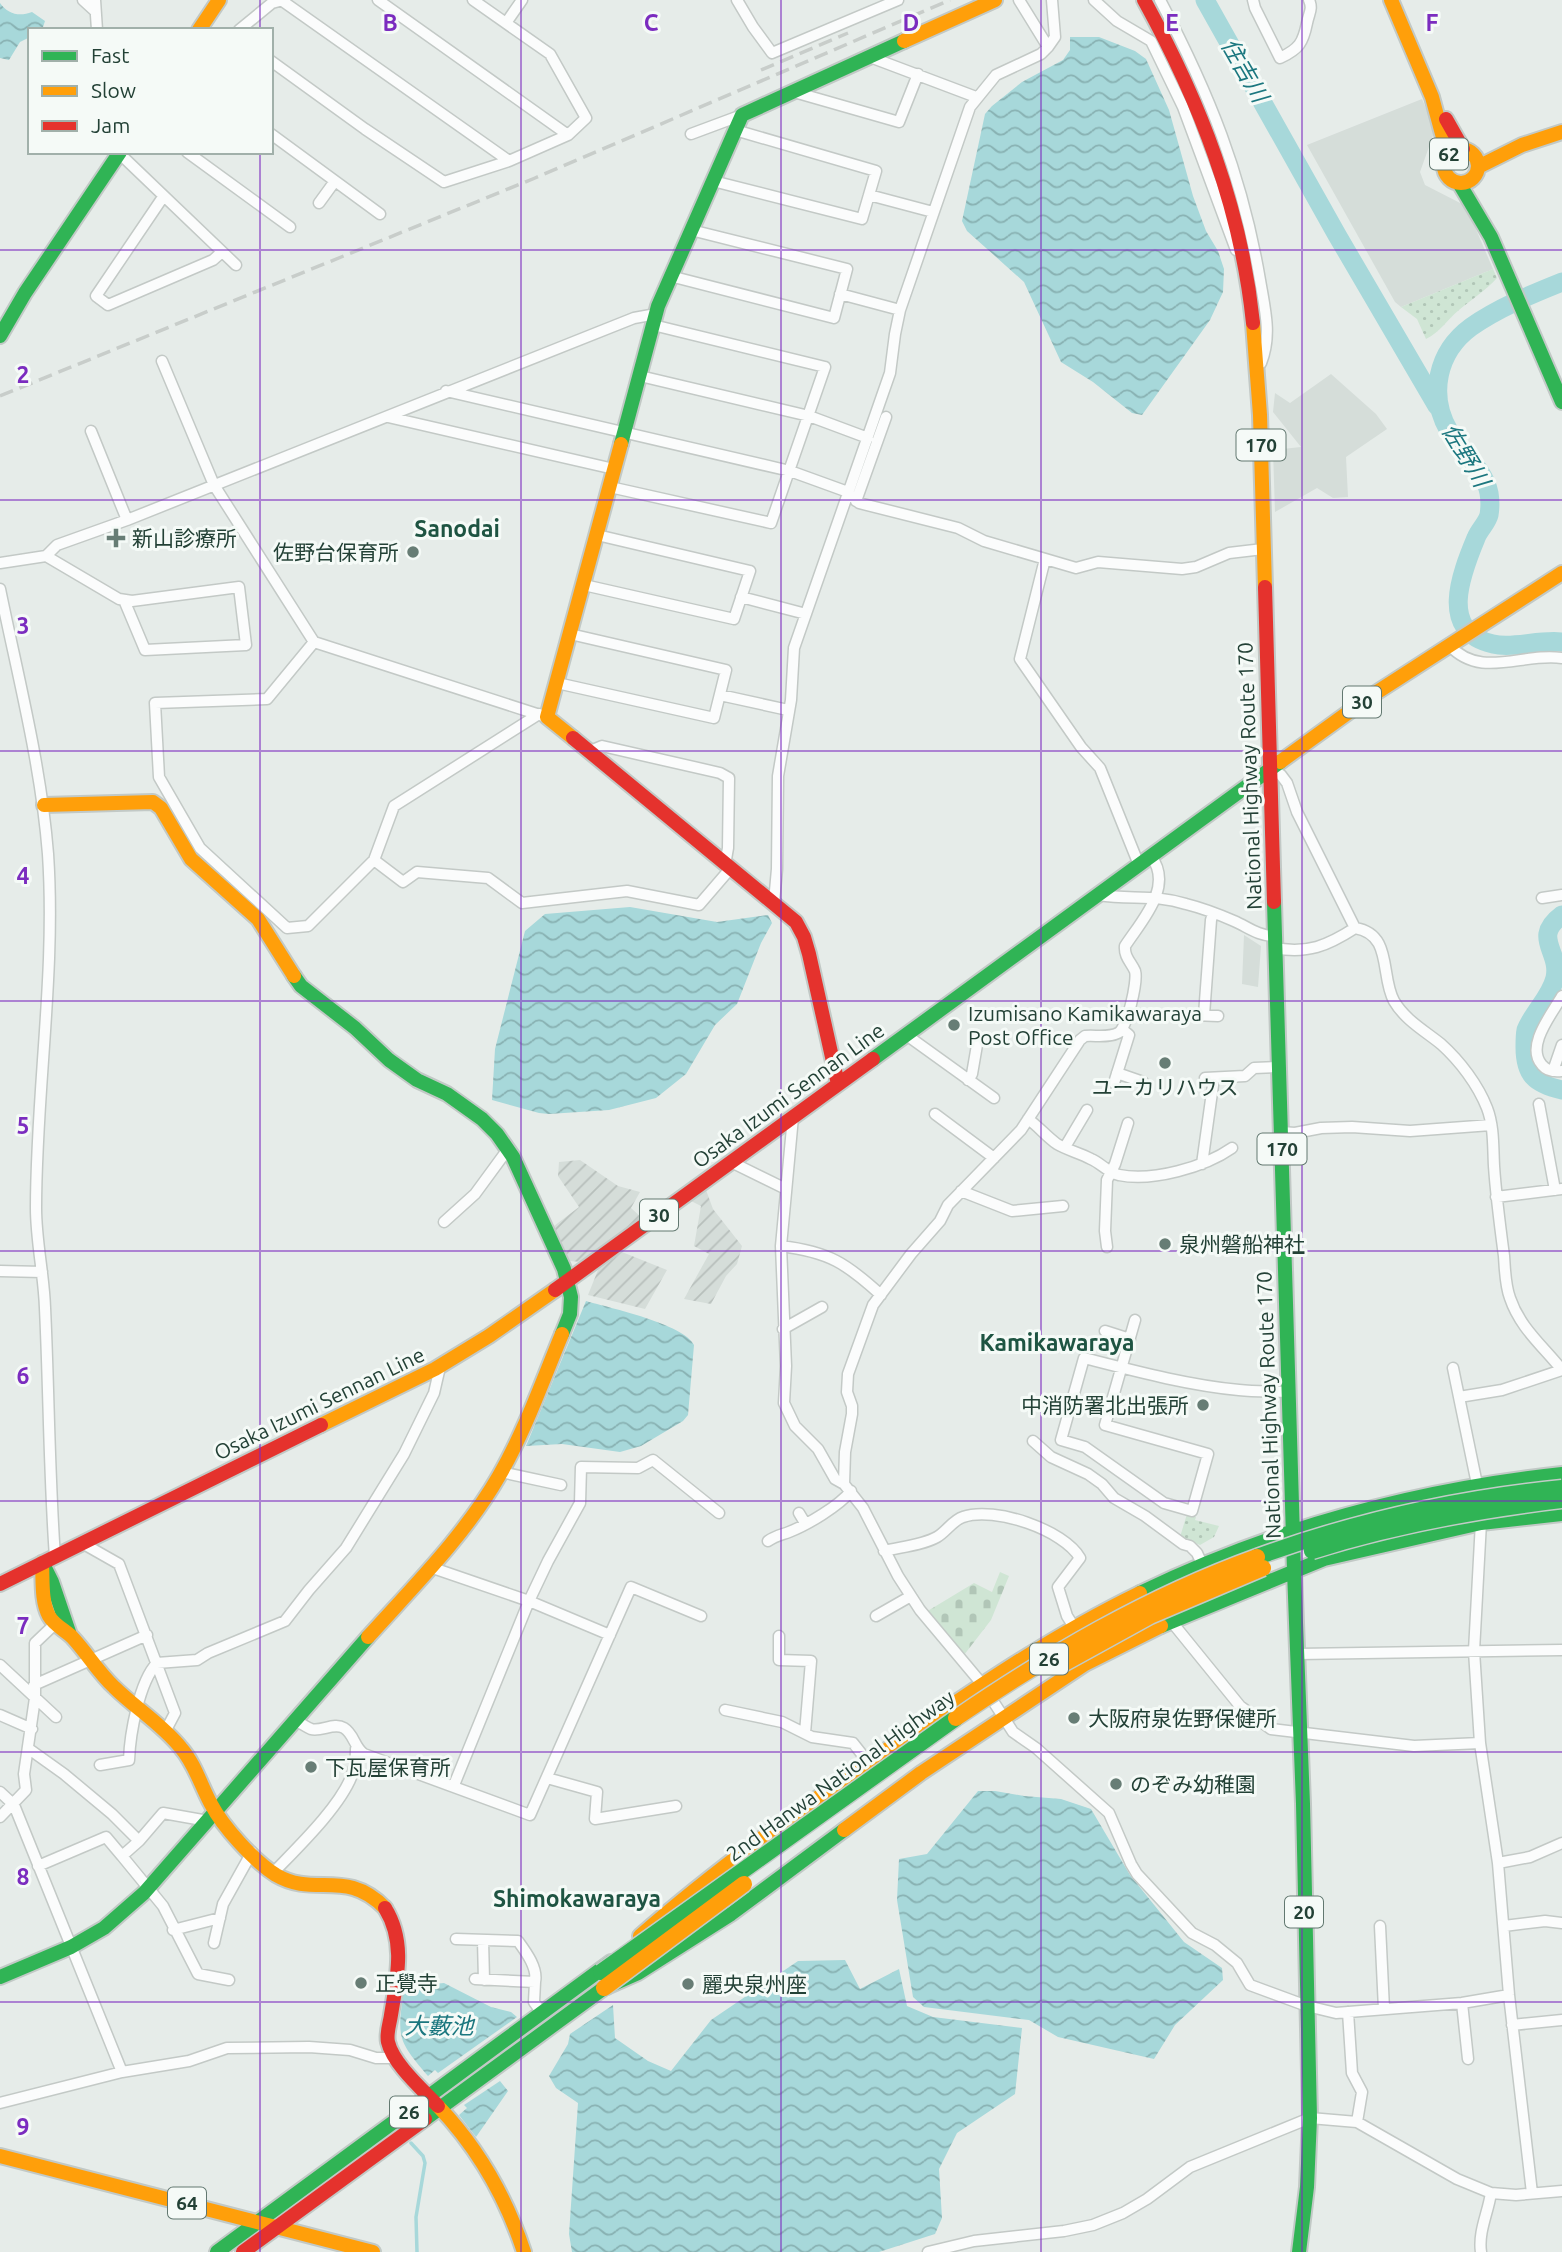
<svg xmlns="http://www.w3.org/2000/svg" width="1562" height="2252" font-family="Ubuntu,'Noto Sans JP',sans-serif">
<defs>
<pattern id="industrial-furrows" width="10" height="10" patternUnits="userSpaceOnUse" patternTransform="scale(1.75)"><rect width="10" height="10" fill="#d5ddd9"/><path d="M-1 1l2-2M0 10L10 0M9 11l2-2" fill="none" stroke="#b7bfbb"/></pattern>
<pattern id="cemetery-stones" width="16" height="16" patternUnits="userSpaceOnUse" patternTransform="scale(1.75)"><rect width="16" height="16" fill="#cfe5d4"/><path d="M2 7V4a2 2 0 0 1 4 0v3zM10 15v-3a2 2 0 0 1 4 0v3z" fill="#b1c6b7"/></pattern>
<pattern id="park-dots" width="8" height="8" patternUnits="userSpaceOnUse" patternTransform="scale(1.75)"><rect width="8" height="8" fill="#cfe5d4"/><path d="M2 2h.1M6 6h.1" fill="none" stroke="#b1c6b7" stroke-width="1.8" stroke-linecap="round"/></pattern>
<pattern id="water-waves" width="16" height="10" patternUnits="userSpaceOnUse" patternTransform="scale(1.75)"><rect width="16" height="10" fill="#a7d8da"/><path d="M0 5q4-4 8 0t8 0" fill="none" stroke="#88b1b2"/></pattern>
</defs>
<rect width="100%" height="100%" fill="#e6ece9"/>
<path fill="#d5ddd9" d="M1422,99l13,31 -15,42 5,13 41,21 27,63 -92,38 -6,-5 -88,-157z
M1331,374l45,40 11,15 -41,28 2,40 -15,1 -16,-10 -42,24 -2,-62 28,-3 -28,-35 2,-19 15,10z
M1244,935l17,11 -3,41 -16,-3z"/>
<path fill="url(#industrial-furrows)" d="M580,1160l38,26 22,6 -9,16 11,10 -61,44 -11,-1 -16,-35 25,-19 -21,-31 1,-14z
M706,1190l7,19 29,37 -5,18 -11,12 -15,28 -27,-5 25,-45 -15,-8 7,-40 -10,-5z
M622,1252l45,18 -22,39 -57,-14 10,-25z"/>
<path fill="url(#cemetery-stones)" d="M1000,1572l9,4 -18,44 -27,35 -38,-43 48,-29 18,9z"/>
<path fill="url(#park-dots)" d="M1493,269l4,9c-12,13 -25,21 -38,32 -12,10 -19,22 -33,29l-9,-20 -16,-12z
M1187,1514l9,3 -1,3 24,6 -5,11 -14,8 -20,-8z"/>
<path fill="url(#water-waves)" d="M0,3c8,11 19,14 32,9l13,9 -3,9h-12v7l-10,5 -11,18 -9,-2z
M1070,37h29l36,14 11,8 23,51 24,86 13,35 12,20 6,18 -1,23 -13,28 -68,95 -10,-2 -39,-31 -32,-20 -37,-80 -57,-51 -5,-10 23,-107 7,-8 30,-24 41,-22 7,-10z
M630,907l87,15 51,-7 4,8 -11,20 -24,61 -22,21 -29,49 -30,24 -47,12 -60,4 -10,-1 -47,-13 3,-51 30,-118 20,-17z
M586,1301c24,7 98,23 108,44l-6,70 -5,6 -42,25 -21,6 -58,-8 -36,2z
M978,1791h17l29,5 37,3 30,10 39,66 54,67 38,26 1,12 -48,45 -21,34 -96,-22 -29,-17 -105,-13 -11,-10 -16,-97 2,-41 28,-5z
M845,1960l15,29 39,-20 8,37 26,11 89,11 -7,66 -58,39 -18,36 3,49 -7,16 -56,18h-307l-3,-18 9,-131 -22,-15 -7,-12 19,-32 2,-10 43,-29 2,33 33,23 23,10 40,-51 87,-59z
M444,1983l47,24 20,5 6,5 -79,56 -3,-3 -7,6c-33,-38 -30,-40 -24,-89z
M500,2081l8,10 -32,46 -17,-22 8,-7 -3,-3z"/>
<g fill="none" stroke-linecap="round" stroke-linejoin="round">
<path stroke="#a7d8da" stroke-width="3.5" d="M411,2143l12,13 2,7 -9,54 1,35"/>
<path stroke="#a7d8da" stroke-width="19" d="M1205,0l132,235 100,171
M1562,282c-30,12 -64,26 -91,45 -34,25 -43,68 -22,104 12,22 35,37 40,62 1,6 1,16 0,22 -2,8 -10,15 -13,23 -15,36 -38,94 17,106 20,5 47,-5 69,-2
M1562,915c-31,23 -1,36 -7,63 -5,20 -22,34 -29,52 -1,5 -1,12 -1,17 0,28 10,37 37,43"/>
<defs>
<path id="street" d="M83,0l12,11
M95,0l2,30
M281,0l228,161 59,-26 18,-17 -36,-64 -77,-54
M378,0l190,135
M737,0l16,27 19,26 126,-53
M1019,0l29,47
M1094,0l23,21 34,20 32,66 53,143
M1160,0c49,93 82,175 100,280 5,30 12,55 1,83
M1253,0l2,8 25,50c19,-9 23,-15 27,-35 2,-10 6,-14 2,-23
M506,23l16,-23
M239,30l33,-27 11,-3
M870,57l106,40
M271,61l94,68 79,53 65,-21
M794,92l105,30 19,-48
M271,134l109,80
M691,134l51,-19
M187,152l103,75
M119,153l117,112
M713,181l149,38 14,-48 -141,-41
M869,195l64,17
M163,197l-67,99 12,9 105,-45 9,-8
M319,203l16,-22
M670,276l164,42 13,-49 -156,-39
M840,294l60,16
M162,361l52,124 100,157 -47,57 -112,4 4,74 41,71 87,80 21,-2 66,-66 20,-54 145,-92
M640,376l169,40 59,22
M446,391l344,80 58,21 11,11 99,25 26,13 92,27 22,-6 84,7 14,-2 33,-14 34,-4
M388,417l226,52
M91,431l36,89
M610,487l161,36 54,-156 -172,-42
M856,501l30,-84
M46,556l73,43 13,2 107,-14 7,58 -101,5 -21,-50
M1045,559l-25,100 61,88 19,21 39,97
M0,563l46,-7 11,-11 70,-25 507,-202 22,-4
M584,585l150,34 16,-48 -153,-36
M0,589c18,88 41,176 48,265 8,118 -12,237 -12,354 0,34 8,67 9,100 4,83 4,166 10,249
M741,597l65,17
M314,642l229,74
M1449,645c32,35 73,7 113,13
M557,683l157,35 12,-48 -156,-36
M720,695l68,15
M590,751l12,-5 118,27 9,5 -1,70 -3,17
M1270,768l11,7 6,8 10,29 58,116c38,6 25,48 39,73 11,19 31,30 47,43 19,17 37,41 46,64 7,18 6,39 7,58 2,30 6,60 10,90 1,13 1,29 6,42 10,30 33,48 52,72
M1151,856c23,31 -9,64 -26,90 -1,11 6,16 10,25 3,10 -8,58 -17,62 -9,5 -23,2 -33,3l-5,4 -59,90 -73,75 -8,16 -29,33 -38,51 -25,69 -1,18 5,14v8l-7,38 -1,32 19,24 35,68 22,34 62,74 31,48 23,16 73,65 22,51 6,10 55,59 23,12 22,18 13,22 57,21 29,7 126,-10 47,-8
M374,860l29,22 14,-10 71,6 34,25 105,-12 72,14 31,-36
M1099,895c31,5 56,-1 87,9 16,4 32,10 48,17 14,6 24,15 40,15
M1542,898l20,-3
M774,902l3,-33 1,-93 13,-76 3,-52 96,-275 5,-39 5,-24 70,-203 26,-32 45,-21 7,-7 7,-10 -3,-37
M1274,948c34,6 53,-2 81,-20
M1562,996c-10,18 -37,50 -20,69 5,6 12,7 20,6
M1193,1015l25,1
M1204,1015l7,-95 2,-7
M908,1034l4,5 82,59
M1553,1071l9,-26
M1117,1073l26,9
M1205,1078l40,-2 9,-8 25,-1
M968,1080l4,-6 5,-29
M1114,1083l15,-48 -6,-5
M1539,1104l16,86
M935,1114l59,44
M793,1117l-12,129 5,120 -2,37 11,23 23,23 17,30 9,5
M1028,1119c10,7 19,18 29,25 10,6 23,9 34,15 10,4 17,14 28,16 33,7 86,-8 113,-27
M1281,1132l14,1 26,-5 31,-1 58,4 81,-6
M1065,1147l22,-37
M731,1162l55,27
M1202,1164l12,-86
M961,1191l51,20 51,-5
M1496,1197l66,-8
M444,1222l31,-28 33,-45
M781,1246c48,6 65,17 100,49
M1107,1247l-2,-16 2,-51 8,-16 13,-41
M0,1271l42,1
M1135,1320l-30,105 103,29 -16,57 -28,-8 -79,-56 -24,-7 23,-82c51,13 103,27 155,32 17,2 33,1 50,2
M783,1329l39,-22
M1105,1331l25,8
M1453,1368l25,121
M1459,1397l43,-7 60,-20
M1033,1441l18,16 37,17 14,10 12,14 31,18 38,28 7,2 7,7 5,11
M501,1472l60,13
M799,1513l6,10
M1481,1522l-7,129 6,92 18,120 11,132 23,198
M768,1541c7,-5 13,-6 21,-9 18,-7 50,-26 62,-41
M82,1543l37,21 56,149 -9,17
M884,1551c17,-4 39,-6 53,-14 9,-5 16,-17 26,-20 32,-11 101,13 117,41l-22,29 9,29 7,11
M430,1567l99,34 81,34
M876,1616l35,-20
M1171,1621l69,85 31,23 143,17 66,-3
M779,1636v24l32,1 -6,72
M1298,1654l264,-4
M0,1665l56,52
M34,1685l113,-50
M725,1710l57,12 30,15 41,6 15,19
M0,1715l32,14
M296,1721c5,2 10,6 15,8 10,3 23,-7 33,-1 10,6 10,19 20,26l166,61 101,-228 70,29
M29,1749l35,25 48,40 27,27 -17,15 41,50 35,68 31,6
M100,1765l29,-5c1,-26 10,-78 28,-97l40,-3 11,-7 77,-32 24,-31 37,-42 58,-94 30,-61 6,-26
M547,1778l50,14 -2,27 81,-13
M454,1785l75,-184 19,-40 32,-58 1,-36 57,1 15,-8 66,53
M0,1792l14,13 108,267
M0,1817l26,-27 -2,-16 11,-76v-55l21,-20
M139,1841l24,-28 45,8
M1498,1863l32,-6 32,-14
M38,1866l68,-29 16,19
M273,1873c24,-25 67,-66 79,-98 3,-8 4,-18 4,-26
M1380,1926l4,83
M1504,1926l41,-5 17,2
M173,1930l47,-12
M456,1939l62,2c8,11 20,27 17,41
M483,1940l1,40
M214,1943l9,-39 29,-52
M475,1979l60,3 -1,20 8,11
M1462,2003l6,56
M1348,2012l4,61 10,19 -5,30
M1512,2025l50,-5
M0,2103l122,-31 67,-11 38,-13 82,-1 41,3 26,8h19
M928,2252l46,-11 90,-10 29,-6 30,-12 24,-14 43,-32 120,-49 47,4 100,57 34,14 25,2 46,-4
M1481,2252c-3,-20 7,-39 10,-59"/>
<path id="fast" d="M1459,183l32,54 71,165
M0,336l25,-43 95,-141
M621,444l37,-138 84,-191 162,-74
M1274,902l20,669
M294,976l7,10 54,42 34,32 28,20 30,14 35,25 15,15 16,23 51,112 7,28 -1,17 -8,20
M873,1059l407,-297
M44,1566l8,16 17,50
M1294,1571l9,233 7,314 -3,69 -8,65
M1140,1593c134,-65 274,-103 422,-119
M1161,1626l163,-67 157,-36 81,-9
M0,1977l71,-30 33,-19 40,-35 224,-256
M425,2119l179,-131 34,-15 93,-59 113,-84
M217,2252l394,-290"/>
<path id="slow" d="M1391,0l41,97 16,59
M199,30l20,-30
M904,41l91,-41
M1444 166a17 17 0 1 1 34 0a17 17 0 1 1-34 0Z
M1478,167l44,-22 40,-13
M1253,323l7,92 5,172
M573,738l-26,-21 74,-273
M1280,762l91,-66 191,-123
M44,805l109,-3 8,6 30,51 67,60 36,57
M321,1425l114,-56 54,-33 66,-46
M42,1563c1,17 -1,38 7,53 5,9 16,14 23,21 15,16 26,35 42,50 21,21 48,37 67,61 14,16 20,38 30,56 12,23 43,57 65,71 39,23 70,-7 109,33
M368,1637c46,-51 97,-102 131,-161 26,-45 43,-94 63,-142
M844,1830l77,-57 164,-109 76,-38
M640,1936c76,-67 159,-126 242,-183 84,-58 167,-116 258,-160
M438,2106c40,42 68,91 86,146
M0,2156l373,96"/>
<path id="jam" d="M1144,0c56,102 97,207 109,323
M1446,119l17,30
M1265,587l9,315
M573,738l223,184 8,15 5,17 29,130
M555,1290l318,-231
M0,1584l321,-159
M385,1908c21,34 12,70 6,107 -1,8 -5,18 -3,27 5,22 35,48 50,64
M243,2252l182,-133"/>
</defs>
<use href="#street" stroke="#c3c9c6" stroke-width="13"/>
<use href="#fast" stroke="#c2c9c6" stroke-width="18"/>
<use href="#slow" stroke="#c2c9c6" stroke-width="18"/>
<use href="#jam" stroke="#c2c9c6" stroke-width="18"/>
<use href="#street" stroke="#fbfcfc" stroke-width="10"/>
<use href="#fast" stroke="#30b455" stroke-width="14"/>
<use href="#slow" stroke="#ff9f0a" stroke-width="14"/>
<use href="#jam" stroke="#e5322d" stroke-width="14"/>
<path stroke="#c8cdca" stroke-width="3.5" stroke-dasharray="14 7" stroke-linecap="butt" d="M761,70l87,-37
M0,396l535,-218 415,-178"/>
<defs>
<path id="fast-bridge" d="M1312,1551c82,-26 165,-41 250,-51
M1257,1557c99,-36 200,-59 305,-69
M601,1972l355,-254"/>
<path id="slow-bridge" d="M1061,1665l89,-49 113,-48
M956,1718c94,-64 193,-122 301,-161
M604,1988l140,-104"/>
</defs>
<use href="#fast-bridge" stroke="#c2cbc7" stroke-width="19" stroke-linecap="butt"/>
<use href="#slow-bridge" stroke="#c2cbc7" stroke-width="19" stroke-linecap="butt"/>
<use href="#fast-bridge" stroke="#30b455" stroke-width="16"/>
<use href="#slow-bridge" stroke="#ff9f0a" stroke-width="16"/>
</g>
<path fill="none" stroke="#7b2cbf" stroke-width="2" stroke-opacity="0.55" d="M260,0v30M521,0v2252M781,0v2252M1041,0v2252M1302,0v2252M260,152v2100M0,250h1562M0,500h1562M0,751h1562M0,1001h1562M0,1251h1562M0,1501h1562M0,1752h1562M0,2002h1562"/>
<g fill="#677d75" stroke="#f5faf7" stroke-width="2.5">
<path d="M112.5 527.5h7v7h7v7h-7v7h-7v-7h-7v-7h7z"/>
<circle cx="413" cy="552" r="7"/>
<circle cx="954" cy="1025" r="7"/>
<circle cx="1165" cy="1063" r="7"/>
<circle cx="1165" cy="1244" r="7"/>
<circle cx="1203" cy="1405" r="7"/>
<circle cx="1074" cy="1718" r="7"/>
<circle cx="311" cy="1767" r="7"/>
<circle cx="1116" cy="1784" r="7"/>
<circle cx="361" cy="1983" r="7"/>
<circle cx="688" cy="1984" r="7"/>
</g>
<g text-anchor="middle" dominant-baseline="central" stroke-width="6" stroke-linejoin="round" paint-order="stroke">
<g fill="#f5faf7" stroke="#627870" stroke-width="2">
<rect x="1430" y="138.5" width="38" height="31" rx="5"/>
<rect x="1236.5" y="429.5" width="49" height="31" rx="5"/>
<rect x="1343" y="686.5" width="38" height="31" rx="5"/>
<rect x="1257.5" y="1133.5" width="49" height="31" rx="5"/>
<rect x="640" y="1199.5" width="38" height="31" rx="5"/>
<rect x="1030" y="1643.5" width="38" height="31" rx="5"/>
<rect x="1285" y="1896.5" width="38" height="31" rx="5"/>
<rect x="390" y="2096.5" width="38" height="31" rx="5"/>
<rect x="168" y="2187.5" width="38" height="31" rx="5"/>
</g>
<g font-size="19" font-weight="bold" fill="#234136">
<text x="1449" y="154">62</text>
<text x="1261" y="445">170</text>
<text x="1362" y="702">30</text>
<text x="1282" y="1149">170</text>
<text x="659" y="1215">30</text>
<text x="1049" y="1659">26</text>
<text x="1304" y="1912">20</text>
<text x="409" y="2112">26</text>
<text x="187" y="2203">64</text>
</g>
<g font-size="21" fill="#234136" stroke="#f5faf7" text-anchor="start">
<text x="132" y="538">新山診療所</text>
<text x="399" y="552" text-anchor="end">佐野台保育所</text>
<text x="968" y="1013">Izumisano Kamikawaraya<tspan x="968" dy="24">Post Office</tspan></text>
<text x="1165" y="1087" text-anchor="middle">ユーカリハウス</text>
<text x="1179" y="1244">泉州磐船神社</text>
<text x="1189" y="1405" text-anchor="end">中消防署北出張所</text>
<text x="1088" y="1718">大阪府泉佐野保健所</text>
<text x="325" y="1767">下瓦屋保育所</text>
<text x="1130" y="1784">のぞみ幼稚園</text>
<text x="375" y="1983">正覺寺</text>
<text x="702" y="1984">麗央泉州座</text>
</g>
<g font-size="21" fill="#234136" stroke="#f5faf7">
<text transform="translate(1249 776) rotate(-92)">National Highway Route 170</text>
<text transform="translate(788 1095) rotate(-36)">Osaka Izumi Sennan Line</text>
<text transform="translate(319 1403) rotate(-26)">Osaka Izumi Sennan Line</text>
<text transform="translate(1268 1405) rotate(-92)">National Highway Route 170</text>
<text transform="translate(840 1775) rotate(-36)">2nd Hanwa National Highway</text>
</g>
<g font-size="23" font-style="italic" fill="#1b777f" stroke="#f5faf7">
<text transform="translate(1245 70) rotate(60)">住吉川</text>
<text transform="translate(1466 455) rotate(59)">佐野川</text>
<text x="439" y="2025">大藪池</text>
</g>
<g font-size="23" font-weight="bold" fill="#1e5442" stroke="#f5faf7">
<text x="457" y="528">Sanodai</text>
<text x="1057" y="1342">Kamikawaraya</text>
<text x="577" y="1898">Shimokawaraya</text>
</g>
</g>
<g font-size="23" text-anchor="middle" font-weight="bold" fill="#7b2cbf" stroke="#f5faf7" stroke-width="6" stroke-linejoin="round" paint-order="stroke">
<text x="390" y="31">B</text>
<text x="651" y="31">C</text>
<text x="911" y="31">D</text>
<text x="1172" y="31">E</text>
<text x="1432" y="31">F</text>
<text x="23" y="383">2</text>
<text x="23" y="634">3</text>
<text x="23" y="884">4</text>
<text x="23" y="1134">5</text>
<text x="23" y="1384">6</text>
<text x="23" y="1634">7</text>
<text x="23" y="1885">8</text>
<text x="23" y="2135">9</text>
</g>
<rect x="28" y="28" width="245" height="126" fill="#f5faf7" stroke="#a1b0aa" stroke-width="2"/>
<rect x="42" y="51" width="35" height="10" fill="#30b455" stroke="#a1b0aa" stroke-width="2"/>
<text x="91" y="63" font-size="21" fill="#234136">Fast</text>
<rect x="42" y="86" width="35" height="10" fill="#ff9f0a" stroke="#a1b0aa" stroke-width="2"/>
<text x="91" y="98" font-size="21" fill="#234136">Slow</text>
<rect x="42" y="121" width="35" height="10" fill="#e5322d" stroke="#a1b0aa" stroke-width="2"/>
<text x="91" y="133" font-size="21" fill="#234136">Jam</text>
</svg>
